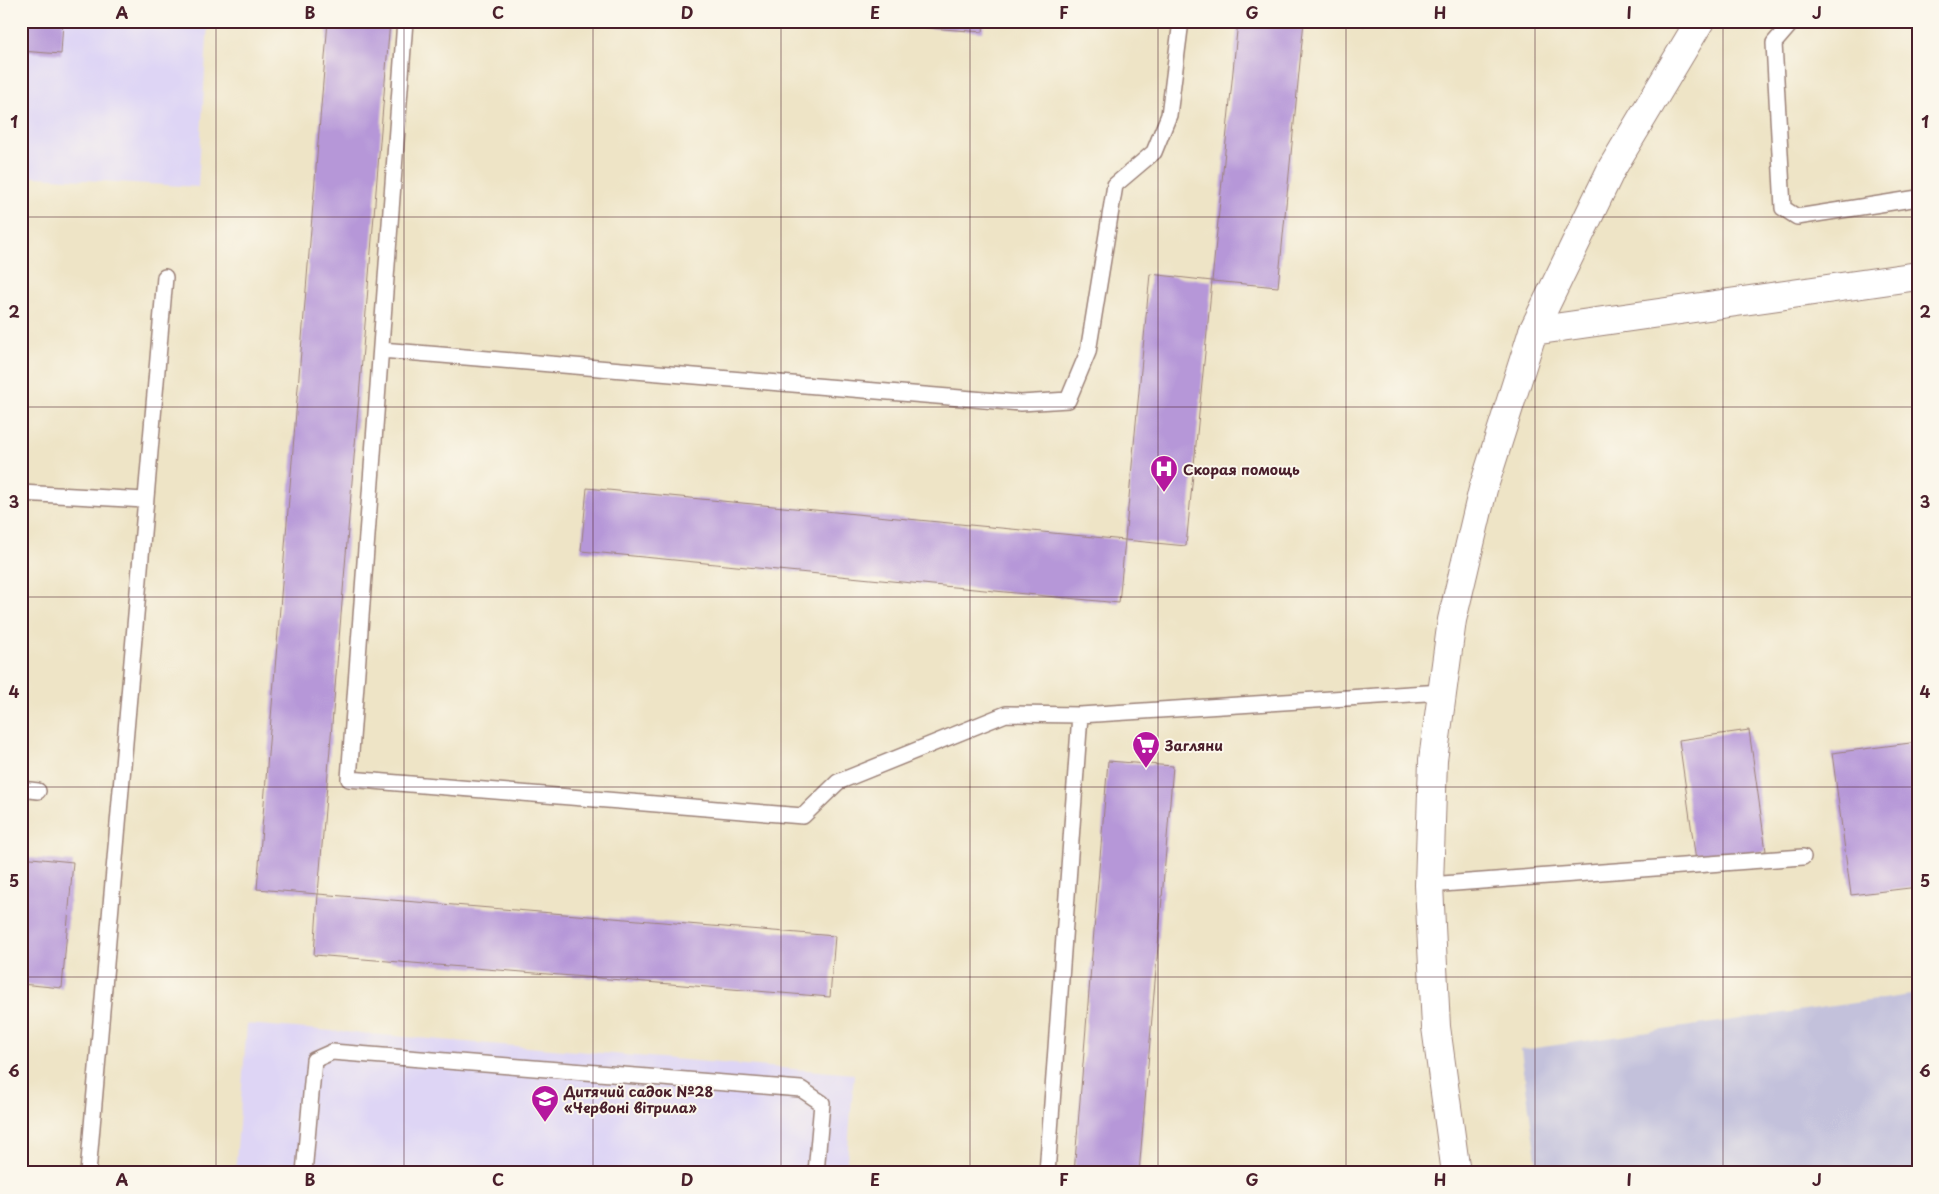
<svg xmlns="http://www.w3.org/2000/svg" width="1939" height="1194" font-family="'Playpen Sans',sans-serif">
<rect width="100%" height="100%" fill="#fbf7ec"/>
<filter id="ink" filterUnits="userSpaceOnUse"><feTurbulence type="fractalNoise" baseFrequency=".02" numOctaves="2"/><feDisplacementMap in="SourceGraphic" scale="10" xChannelSelector="R" yChannelSelector="G"/><feConvolveMatrix kernelMatrix="1 2 1 2 8 2 1 2 1" color-interpolation-filters="sRGB"/></filter>
<filter id="wash" filterUnits="userSpaceOnUse"><feTurbulence type="fractalNoise" baseFrequency=".0096" numOctaves="4" result="noise"/><feDisplacementMap in="SourceGraphic" scale="20" xChannelSelector="R" yChannelSelector="G"/><feGaussianBlur stdDeviation="1.12" result="paint"/><feColorMatrix in="noise" values="0 0 0 0 0 0 0 0 0 0 0 0 0 0 0 0 0 1.4 0 .05"/><feComposite in="paint" operator="in"/></filter>
<g filter="url(#wash)">
<rect width="100%" height="100%" fill="#eee4c6"/>
<path fill="#ded5f5" d="M21,21h187l-10,166 -177,-11z
M247,1024l607,50 -8,99h-611z"/>
<path fill="#c3c1db" d="M1918,994v179h-380l-17,-123z"/>
<g id="blocks">
<path fill="#b697d8" d="M21,21h42l-2,33 -40,-3z
M328,21h62l-72,873 517,42 -5,61 -516,-42 4,-61 -61,-5z
M863,21h121l-1,11 -120,-9z
M1238,21h66l-26,266 -66,-6z
M1331,21h35l-1,5z
M1150,274l62,7 -26,265 -61,-6z
M587,488l538,52 -6,63 -538,-52z
M1749,730l17,121 -70,10 -17,-121z
M1918,742v145l-67,8 -19,-142z
M1108,761l65,5 -34,407h-65z
M21,857l52,5 -11,126 -41,-4z"/>
</g>
</g>
<g filter="url(#ink)">
<use href="#blocks" fill-opacity="0" stroke="#9c8278" stroke-width="1"/>
<g fill="none" stroke-linecap="round" stroke-linejoin="round">
<defs>
<path id="service" d="M405,21l-56,758 454,37 35,-34 168,-68 74,1 362,-23
M1793,21l-19,22 9,165 14,9 121,-19
M381,350l640,53 47,-3 20,-48 27,-167 39,-33 15,-37 12,-94
M21,493l124,7
M21,789l17,2
M1429,885l374,-28
M88,1173l77,-896
M304,1173l10,-113 18,-8 469,37 21,14 -6,70
M1047,1173l33,-458"/>
<path id="minor" d="M1533,331l385,-55"/>
<path id="tertiary" d="M1456,1173l-20,-146 -7,-142 4,-125 19,-140 31,-131 50,-158 79,-163 88,-147"/>
</defs>
<use href="#service" stroke="#9c8278" stroke-width="18"/>
<use href="#minor" stroke="#9c8278" stroke-width="30"/>
<use href="#tertiary" stroke="#9c8278" stroke-width="30"/>
<use href="#service" stroke="#fff" stroke-width="15"/>
<use href="#minor" stroke="#fff" stroke-width="28"/>
<use href="#tertiary" stroke="#fff" stroke-width="28"/>
</g>
</g>
<path fill="none" stroke="#4a1f2b" stroke-width="1" stroke-opacity="0.55" d="M216,21v1152M404,21v1152M593,21v1152M781,21v1152M970,21v1152M1158,21v1152M1346,21v1152M1535,21v1152M1723,21v1152M21,217h1897M21,407h1897M21,597h1897M21,787h1897M21,977h1897"/>
<defs>
<symbol id="hospital-pin" viewBox="-11 -11 22 30"><path d="M0 17L-7.5 6A9.5 9.5 0 1 1 7.5 6Z" fill="#b5179e" stroke="#fbf7ec"/><path d="M-5-5h3v3.5h4V-5h3V5h-3V1.5h-4V5h-3Z" fill="#fff"/></symbol>
<symbol id="supermarket-pin" viewBox="-11 -11 22 30"><path d="M0 17L-7.5 6A9.5 9.5 0 1 1 7.5 6Z" fill="#b5179e" stroke="#fbf7ec"/><path d="M-6-5.5h2.5l.6 2H6L4.5 2H-2.5L-4.4-4H-6ZM-1.5 3.2a1.3 1.3 0 1 0 .1 0ZM3 3.2a1.3 1.3 0 1 0 .1 0Z" fill="#fff"/></symbol>
<symbol id="school-pin" viewBox="-11 -11 22 30"><path d="M0 17L-7.5 6A9.5 9.5 0 1 1 7.5 6Z" fill="#b5179e" stroke="#fbf7ec"/><path d="M0-5L7-2L0 1L-7-2ZM-4 1L0 2.5L4 1V4Q0 6-4 4Z" fill="#fff"/></symbol>
</defs>
<g fill-rule="evenodd">
<use href="#hospital-pin" x="1148" y="453" width="32" height="43"/>
<use href="#supermarket-pin" x="1130" y="729" width="32" height="43"/>
<use href="#school-pin" x="529" y="1083" width="32" height="43"/>
</g>
<g text-anchor="middle" dominant-baseline="central" stroke-width="4" stroke-linejoin="round" paint-order="stroke">
<g font-size="14" font-weight="bold" fill="#4a1f2b" stroke="#fbf7ec" text-anchor="start">
<text x="1183" y="469">Скорая помощь</text>
<text x="1165" y="745">Загляни</text>
<text x="564" y="1091">Дитячий садок №28<tspan x="564" dy="16">«Червоні вітрила»</tspan></text>
</g>
</g>
<rect width="1939" height="1194" fill="none" stroke="#fbf7ec" stroke-width="55"/>
<rect x="28" y="28" width="1884" height="1138" fill="none" stroke="#4a1f2b" stroke-width="2"/>
<g font-size="16" text-anchor="middle" font-weight="bold" fill="#4a1f2b">
<text x="122" y="19">A</text>
<text x="310" y="19">B</text>
<text x="498" y="19">C</text>
<text x="687" y="19">D</text>
<text x="875" y="19">E</text>
<text x="1064" y="19">F</text>
<text x="1252" y="19">G</text>
<text x="1440" y="19">H</text>
<text x="1629" y="19">I</text>
<text x="1817" y="19">J</text>
<text x="14" y="128">1</text>
<text x="1925" y="128">1</text>
<text x="14" y="318">2</text>
<text x="1925" y="318">2</text>
<text x="14" y="508">3</text>
<text x="1925" y="508">3</text>
<text x="14" y="698">4</text>
<text x="1925" y="698">4</text>
<text x="14" y="887">5</text>
<text x="1925" y="887">5</text>
<text x="14" y="1077">6</text>
<text x="1925" y="1077">6</text>
<text x="122" y="1186">A</text>
<text x="310" y="1186">B</text>
<text x="498" y="1186">C</text>
<text x="687" y="1186">D</text>
<text x="875" y="1186">E</text>
<text x="1064" y="1186">F</text>
<text x="1252" y="1186">G</text>
<text x="1440" y="1186">H</text>
<text x="1629" y="1186">I</text>
<text x="1817" y="1186">J</text>
</g>
</svg>
